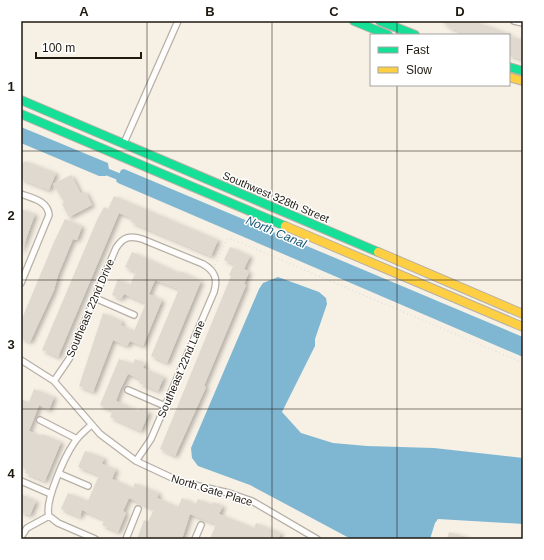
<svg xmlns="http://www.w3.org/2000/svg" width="544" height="560" font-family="Helvetica,sans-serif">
<defs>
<filter id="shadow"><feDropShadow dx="3" dy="2" stdDeviation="2" flood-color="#0004"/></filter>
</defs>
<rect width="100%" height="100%" fill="#f7f0e5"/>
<path fill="#7fb7d3" d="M21,127l87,36 1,7 -3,6h-7l-78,-33z
M124,169l399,168v20l-405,-174 -2,-2 5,-11z
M278,277l41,15 7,6 1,6 -12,35v7l-33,66 19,21 32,10 34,3 67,2 89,10v66l-85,-5 -3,4 -5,16h-79l-101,-54 -52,-19 -6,-8 -1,-10 68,-159 4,-6z"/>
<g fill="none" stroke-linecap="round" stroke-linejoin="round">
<path stroke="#7fb7d3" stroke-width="7" d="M100,169l27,11"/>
</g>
<path fill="#dfd9cf" filter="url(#shadow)" d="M441,21h32l40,14h-45l-17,-7z
M509,36l14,4v20l-14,-5z
M21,161l3,2 1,-2 31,12 -7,17 -28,-11z
M71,175l10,19 4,-3 7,14 -23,12 -7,-13 2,-2 -11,-18z
M114,196l104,44 -7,16 -80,-34 1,-4 -13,-5 -61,144 -16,-7 55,-130 7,-13 4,2z
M21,209l14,5 -14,39z
M65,219l17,7 -5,14 -4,-1 -15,36 -4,15 -24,52 -9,-4v-17l33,-79z
M230,247l20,9 -6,13 5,3 -5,12 2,1 -42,101 2,1 -31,69 -15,-7 71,-173 -2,-1 5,-11 -10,-4z
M132,252l47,21v-2l22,10 -34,82 -16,-7 28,-67 -24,-9 -6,14 13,6 -19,46 -13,-5 -3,5 -14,-6 -20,52 -14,-6 24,-73 19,8 -1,4 13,6 12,-28 -22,-9 -3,5 -9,-4 6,-16 12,6 6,-13 -11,-5z
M119,359l14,5 2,-5 10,4 -2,5 21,9 -6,14 -19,-8 2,-4 -13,-5 -8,16 -4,11 22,10 2,-3 9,4 -8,19 -31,-14 3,-6 -13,-6z
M34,389l20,8 -5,13 -10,-5 -10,26 12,5 1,-2 19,8 -16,39 -20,-8 2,-4 -6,-3v-61l2,-5 6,2z
M85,451l19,7 -2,6 14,5 -4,10 21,9 2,-5 24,10 -2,5 21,9 4,-9 14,6 2,-5 14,6 1,-3 10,4 -4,8 35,14 2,-5 25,10 -3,6h-68l6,-15 -26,-10 -8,25h-45l7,-19 4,2 6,-13 -25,-11 -6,13 3,2 -8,19 -16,-7 3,-5 -23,-10 -2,7 -19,-8 7,-16 20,8 11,-26 -21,-8z
M21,494l15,7 -6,14 -9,-3z
M449,532l18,5v2h-20z"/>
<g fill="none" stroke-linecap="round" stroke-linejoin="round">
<defs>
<path id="street" d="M514,21l9,2
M124,143l54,-122
M21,194c11,4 27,7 28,21l-28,68
M95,298l39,17
M21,360l33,21 46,53 36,27 45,21 48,11 23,8 65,38
M54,381l15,-22 47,-111c7,-11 14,-13 26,-9l61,25c12,7 15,15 11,28l-63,147 -15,22
M128,390l37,16
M40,420l37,19
M60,474l28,12
M21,481l30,13
M49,516c-5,-14 16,-60 25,-73 4,-7 11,-12 17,-18
M49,516l9,7 37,16
M21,537l6,-9 22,-12
M126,539l12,-30
M195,539l6,-14"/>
<path id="fast" d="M354,21l34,14
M380,21l35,14
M509,67l14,4
M21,100l357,152
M21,114l264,112"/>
<path id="slow" d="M509,77l14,4
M285,226l238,101
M378,252l145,62"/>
</defs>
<use href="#street" stroke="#b6b0a6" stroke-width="8"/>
<use href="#fast" stroke="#b6b0a6" stroke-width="10"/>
<use href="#slow" stroke="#b6b0a6" stroke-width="10"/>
<path stroke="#e1dfdc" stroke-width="1.5" stroke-dasharray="1 3" stroke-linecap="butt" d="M215,265l12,-26h5l291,124"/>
<use href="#street" stroke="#fefdfb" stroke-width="5.5"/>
<use href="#fast" stroke="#16e098" stroke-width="8"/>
<use href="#slow" stroke="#ffcf43" stroke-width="8"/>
</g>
<path fill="none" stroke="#1f1910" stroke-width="1" stroke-opacity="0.55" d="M147,21v518M272,21v518M397,21v14M397,85v454M21,151h502M21,280h502M21,409h502"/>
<g text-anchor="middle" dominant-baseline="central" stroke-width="3" stroke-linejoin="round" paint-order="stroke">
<g font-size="11" fill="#1f1910" stroke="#fff">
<text transform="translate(276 197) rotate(23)">Southwest 328th Street</text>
<text transform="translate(90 308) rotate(-67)">Southeast 22nd Drive</text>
<text transform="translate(181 369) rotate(-67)">Southeast 22nd Lane</text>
<text transform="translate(212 490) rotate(17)">North Gate Place</text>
</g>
<g font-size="12" font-style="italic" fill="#145574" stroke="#fff">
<text transform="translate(276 232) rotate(23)">North Canal</text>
</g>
</g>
<rect width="544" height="560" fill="none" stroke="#ffffff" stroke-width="44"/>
<rect x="370" y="34" width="140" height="52" fill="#ffffff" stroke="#a5a39f"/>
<rect x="378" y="47" width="20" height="6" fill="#16e098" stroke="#a5a39f"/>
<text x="406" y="54" font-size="12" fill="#1f1910">Fast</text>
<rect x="378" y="67" width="20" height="6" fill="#ffcf43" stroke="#a5a39f"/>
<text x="406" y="74" font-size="12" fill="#1f1910">Slow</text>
<path d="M36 52v6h105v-6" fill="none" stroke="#1f1910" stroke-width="2"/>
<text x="42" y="52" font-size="12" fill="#1f1910" stroke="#ffffff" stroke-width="3" paint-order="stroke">100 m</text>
<rect x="22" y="22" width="500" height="516" fill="none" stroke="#1f1910" stroke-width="1.5"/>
<g font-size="13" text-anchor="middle" font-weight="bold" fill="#1f1910">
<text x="84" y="16">A</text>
<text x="210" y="16">B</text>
<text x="334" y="16">C</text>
<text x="460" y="16">D</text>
<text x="11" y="91">1</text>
<text x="11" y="220">2</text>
<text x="11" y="349">3</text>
<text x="11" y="478">4</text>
</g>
</svg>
